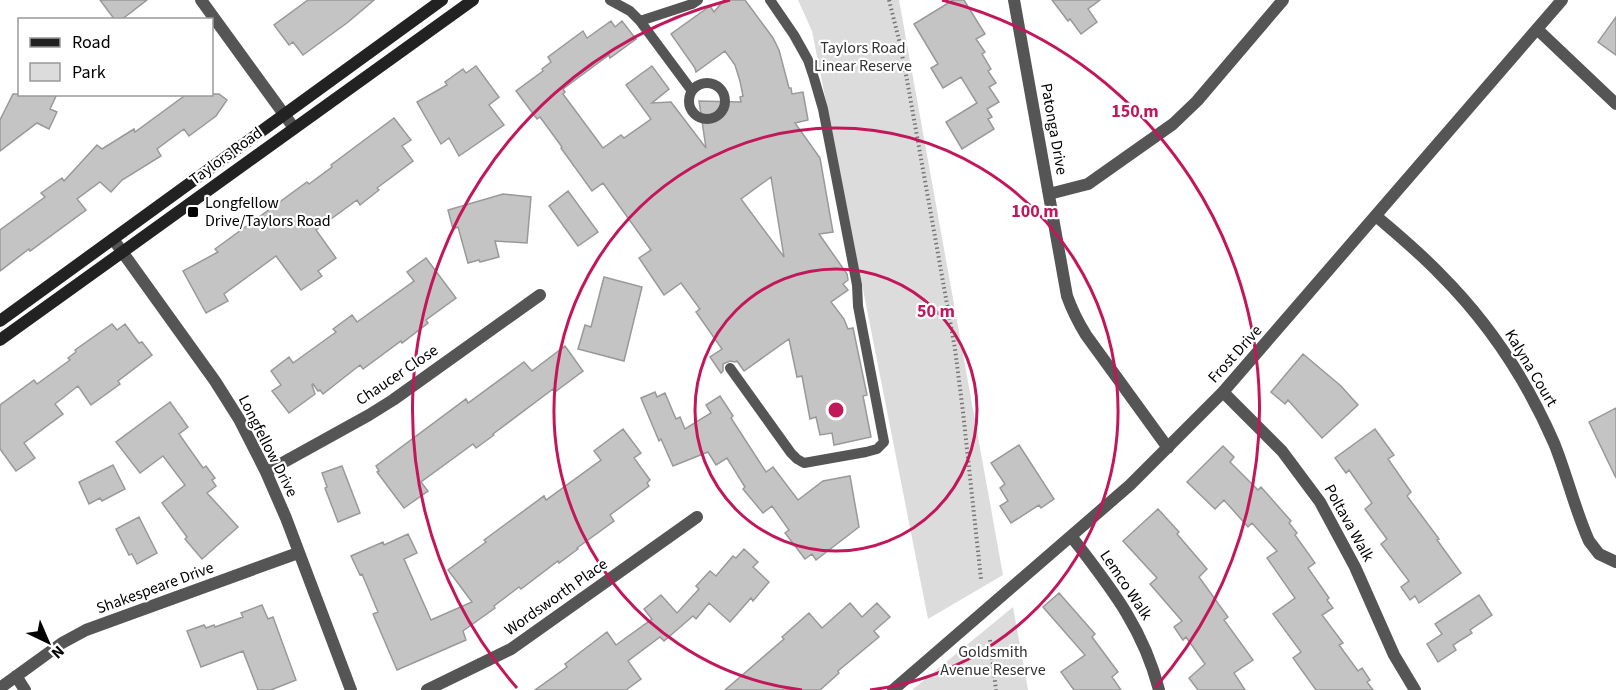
<svg xmlns="http://www.w3.org/2000/svg" width="1616" height="690" font-family="'Source Sans 3',sans-serif">
<rect width="100%" height="100%" fill="#fff"/>
<path fill="#dcdcdc" d="M798,0h101l104,575 -75,44 -116,-588z
M1013,607l15,83h-116z"/>
<path fill="#c4c4c4" stroke="#999" stroke-width="1.5" fill-rule="evenodd" d="M100,0h47l-26,20h-6z
M308,0h66l-27,23 -44,32 -10,-13 -4,3 -15,-20z
M724,0h21l28,38 6,12 10,38h2l1,6 11,-2 5,28 -13,3 25,35 13,74 -14,2 28,40 1,6 -5,4 5,6 -17,12 13,17 4,10 5,-1 14,67 -4,1 8,41 -37,8 -2,-12 -12,2 -4,-18 -6,2 -8,-43 -5,1 -8,-38 -45,32 -7,-10 -2,1 -5,-1 -7,3v7l-2,2 -11,-16 12,-8 -26,-37 4,-3 -19,-26 -17,12 -25,-37 12,-8 -48,-67 -11,8 -31,-43 1,-1 -22,-30 -3,2 -21,-28 27,-20 -1,-2 9,-7 -3,-5 35,-26 4,7 24,-17 4,6 7,-6 14,18 -26,19 -1,-3 -46,34 2,3 -2,2 40,54 18,-13 3,3 27,-19 -25,-34 26,-19 17,23 -17,14 19,-1 35,46 -7,-47 42,1 -1,-5 3,-1 -3,-15 -5,-16 -10,-14 -29,21 -1,-4 -24,-34 39,-28 4,6zM771,177l13,80 -43,-58z
M953,0h11l21,34 -9,5 9,13 -3,2 9,15 -3,2 8,12 -7,4 10,15 -12,7 5,8 -4,2 6,10 -32,20 -16,-27 31,-19 -16,-26 -18,11 -12,-20 7,-4 -24,-40z
M1052,0h48l-12,9 9,13 -16,12 -11,-15 -2,2z
M1616,17v38l-18,-13z
M476,66l23,31 -10,8 15,20 -45,31 -10,-18 -8,6 -24,-42 30,-17 -2,-3 18,-13 3,4z
M13,94h44l-7,15 7,3 -8,17 -12,-6 -37,28v-31z
M187,94h32l8,6 -11,16 -27,20 -5,-7 -27,20 4,7 -39,24 -11,12 -11,-10 -23,17 9,11 -56,41 -1,-2 -29,22v-41l45,-33 -4,-4 21,-15 2,3 33,-36 5,4 32,-20 1,3z
M394,118l17,22 -9,6 11,15 -36,27 2,2 -19,15 -3,-5 -41,30 20,28 -18,13 4,5 -21,14 -25,-34 -52,38 4,7 -22,12 -23,-42 35,-19 -3,-3 92,-67 2,2 23,-17 -1,-2z
M568,191l30,41 -20,14 -29,-40z
M503,194l28,3 -4,46 -32,-2 4,16 -19,5 -1,-2 -11,3 -10,-36 -5,2 -5,-19z
M426,258l30,40 -30,22 2,3 -26,20 -1,-2 -38,28 -3,-4 -37,29 -3,-4 -2,1 -5,-7 -1,1 3,9 -26,19 -17,-22 9,-6 -10,-14 18,-14 4,6 43,-31 -3,-3 19,-14 5,7 57,-41 -7,-9z
M604,277l38,10 -18,74 -46,-12 7,-24 6,2z
M112,324l5,6 8,-6 14,19 3,-1 10,13 -34,26 2,3 -29,21 -13,-19 -23,18 8,10 -39,29 11,15 -19,13 -16,-22v-44l34,-25 3,4 33,-24 -2,-2 8,-6 -1,-2z
M565,346l18,25 -28,21 -2,-3 -60,45 1,1 -18,13 -3,-4 -52,38 7,9 -24,17 -27,-36 2,-1 -3,-5 90,-67 2,4 56,-41 8,9z
M1303,354l38,32 17,19 -36,33 -34,-38 -3,4 -14,-12z
M655,392l2,5 8,-4 11,26 4,-2 5,12 26,-16 -5,-8 14,-9 13,20 -2,2 35,54 7,-5 25,33 25,-19 27,-5 9,51 -43,33 -4,-6 -7,5 -20,-26 4,-3 -17,-24 -9,7 -20,-24 2,-2 -18,-29 -11,7 -8,-13 -35,14 -12,-27 -2,2 -18,-43z
M170,402l18,25 -9,7 24,34 3,-2 9,12 -3,2 4,6 -9,7 31,34 -36,32 -17,-20 2,-2 -25,-34 23,-18 -22,-29 -23,17 -24,-31z
M1616,408v70l-27,-56z
M623,429l18,24 -7,5 16,22 -3,3 2,3 -39,29 4,6 -37,27 1,1 -19,14 -1,-2 -37,28 -2,-2 -25,19 1,2 -32,23 3,9 -69,30 -24,-56 5,-2 -16,-38 -2,1 -9,-19 32,-14 1,3 24,-11 9,19 -13,6 27,61 41,-18 -24,-32 38,-28 -2,-2 60,-44 2,4 55,-40 -7,-9z
M1375,429l19,26 -6,4 23,33 -4,4 32,43 -2,1 24,33 -42,30 -4,-7 -5,4 -9,-13 8,-6 -28,-37 6,-5 -22,-30 7,-6 -23,-33 -3,3 -11,-15z
M1019,445l35,54 -13,9 -2,-3 -28,18 -11,-17 8,-5 -8,-13 5,-4 -14,-21z
M1223,446l11,11 -4,5 28,28 3,-3 30,34 -2,2 8,10 -2,2 20,28 -7,5 21,30 -2,2 6,8 -11,7 21,28 -4,2 19,26 4,-3 8,12 -3,2 6,8h-57l-23,-32 8,-6 -28,-38 22,-16 -28,-40 10,-7 -25,-28 -4,4 -24,-27 -9,9 -28,-27z
M113,465l12,24 -23,12 -2,-3 -11,6 -10,-22z
M342,466l18,47 -22,9 -13,-34 2,-1 -5,-14z
M1158,509l21,23 -2,2 30,35 -8,8 29,40 -4,3 29,40 -19,13 11,17h-47l-9,-12 16,-14 -19,-27 -3,3 -9,-13 8,-6 -32,-37 7,-6 -34,-37z
M139,517l18,36 -20,11 -5,-10 -3,1 -13,-26z
M744,549l14,13 -5,5 16,15 -16,19 -2,-3 -21,24 -21,-19 -13,16 -3,-3 -29,25 -4,-4 -32,24 13,18 -15,11h-91l32,-23 -2,-3 42,-32 9,13 36,-26 -8,-10 17,-14 16,18 22,-24 -3,-3 14,-15 6,5 17,-20 3,2z
M1059,593l36,41 -3,3 26,35 -6,5 9,13h-47l-13,-18 24,-17 -42,-48z
M1479,595l13,20 -22,15 2,3 -19,12 3,5 -18,12 -11,-18 15,-10 -7,-10z
M850,603l12,14 15,-14 13,14 -16,14 5,6 -41,34 1,2 -19,17h-95l59,-51 -2,-2 27,-24 13,15z
M262,605l6,14 5,-2 23,63 -25,10h-13l-15,-39 -42,16 -14,-36 17,-6 2,3 8,-3 1,2 28,-10 -2,-4z"/>
<g fill="none" stroke-linecap="round" stroke-linejoin="round">
<path stroke="#777" stroke-width="4" stroke-dasharray="1.5 3" stroke-linecap="butt" d="M889,0l10,40 8,40 48,269 8,63 18,167
M990,640l6,50"/>
<path stroke="#555" stroke-width="10" d="M610,0l20,11 10,10 52,70
M640,21l52,-17 6,-4
M689 101a18 18 0 1 1 36 0a18 18 0 1 1-36 0Z
M730,368l61,85 6,6 7,4 62,-11 11,-3 7,-7 -26,-136 -1,-21 -5,-26 -29,-150 -9,-31 -6,-18 -14,-25 -24,-35"/>
<path stroke="#555" stroke-width="12" d="M201,0l93,128
M1014,0l53,296c5,14 11,26 19,39l82,113
M1537,29l79,75
M1049,194l39,-10 85,-60 24,-23 86,-101
M1376,216c22,19 44,37 64,58 48,48 87,107 114,169 13,32 21,67 35,98l10,13 17,8
M113,239l102,142 24,38 27,53 20,46 65,172
M1223,392l59,59 38,51 35,65 39,88 21,35
M266,472l103,-57 24,-15 147,-105
M1071,536c39,51 72,91 88,154
M16,676l9,14
M0,688l62,-45 24,-13 212,-77
M427,690l84,-41 186,-132
M893,690l237,-205 93,-93 339,-392"/>
<path stroke="#222" stroke-width="12" d="M0,321l442,-321
M0,340l473,-340"/>
</g>
<g fill="none" stroke="#c2185b" stroke-width="3">
<circle cx="836" cy="410" r="141"/>
<path d="M802 690A282 282 0 1 1 870 690"/>
<path d="M517 688A423 423 0 0 1 730 0M942 0A423 423 0 0 1 1155 688"/>
</g>
<rect fill="#000" stroke="#fff" stroke-width="2" x="187" y="206" width="12" height="12" rx="3"/>
<g text-anchor="middle" dominant-baseline="central" stroke-width="4.5" stroke-linejoin="round" paint-order="stroke">
<g font-size="16" fill="#333" stroke="#fff">
<text x="863" y="48">Taylors Road<tspan x="863" dy="18">Linear Reserve</tspan></text>
<text x="993" y="652">Goldsmith<tspan x="993" dy="18">Avenue Reserve</tspan></text>
</g>
<g font-size="16" fill="#000" stroke="#fff">
<text transform="translate(1054 129) rotate(80)">Patonga Drive</text>
<text transform="translate(226 156) rotate(-36)">Taylors Road</text>
<text transform="translate(1235 354) rotate(-48)">Frost Drive</text>
<text transform="translate(1531 368) rotate(59)">Kalyna Court</text>
<text transform="translate(397 375) rotate(-34)">Chaucer Close</text>
<text transform="translate(268 446) rotate(63)">Longfellow Drive</text>
<text transform="translate(1349 523) rotate(61)">Poltava Walk</text>
<text transform="translate(1126 585) rotate(56)">Lemco Walk</text>
<text transform="translate(155 588) rotate(-20)">Shakespeare Drive</text>
<text transform="translate(556 597) rotate(-35)">Wordsworth Place</text>
</g>
<g font-size="16" fill="#000" stroke="#fff" text-anchor="start">
<text x="205" y="203">Longfellow<tspan x="205" dy="18">Drive/Taylors Road</tspan></text>
</g>
</g>
<circle cx="836" cy="410" r="9" fill="#c2185b" stroke="#fff" stroke-width="3"/>
<g font-size="18" text-anchor="middle" font-weight="bold" fill="#c2185b" stroke="#fff" stroke-width="4.5" stroke-linejoin="round" paint-order="stroke">
<text x="1135" y="117">150 m</text>
<text x="1035" y="217">100 m</text>
<text x="936" y="317">50 m</text>
</g>
<rect x="18" y="18" width="195" height="78" fill="#ffffff" stroke="#999999" stroke-width="1.5"/>
<rect x="30" y="38" width="30" height="9" fill="#222222" stroke="#999999" stroke-width="1.5"/>
<text x="72" y="48" font-size="18" fill="#000000">Road</text>
<rect x="30" y="63" width="30" height="18" fill="#dcdcdc" stroke="#999999" stroke-width="1.5"/>
<text x="72" y="78" font-size="18" fill="#000000">Park</text>
<g transform="translate(48 642) rotate(136)" stroke="#ffffff" stroke-width="4.5" paint-order="stroke">
<path d="M0-4.5L10 22L0 15L-10 22Z" fill="#000000"/>
<text y="-9" font-size="16" font-weight="bold" text-anchor="middle" fill="#000000">N</text>
</g>
</svg>
